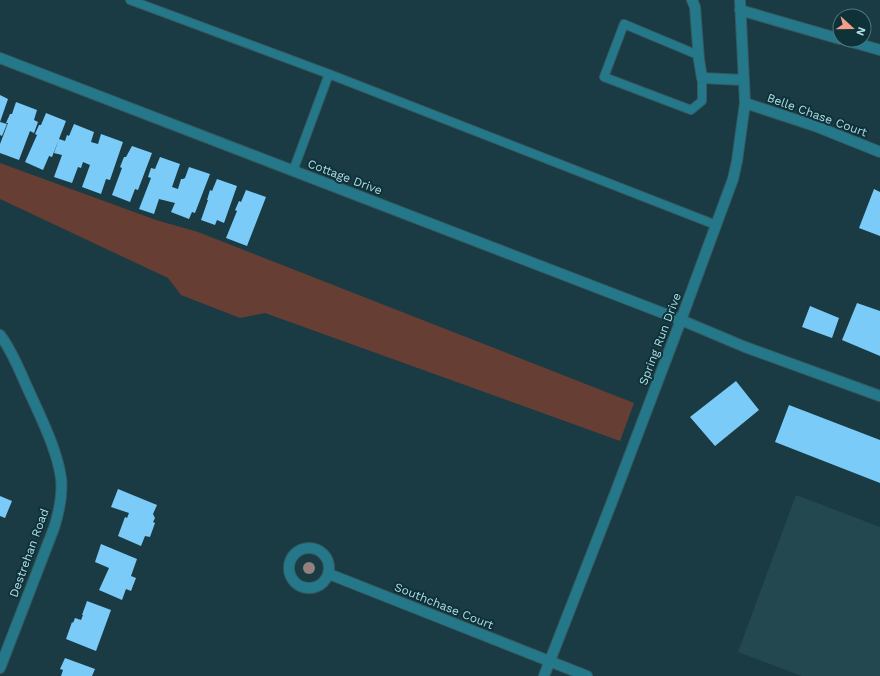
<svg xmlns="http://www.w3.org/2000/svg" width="880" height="676" font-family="'Work Sans',sans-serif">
<rect width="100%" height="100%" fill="#1a3b43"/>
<path fill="#234850" d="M796,495l84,32v149h-78l-64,-24z"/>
<path fill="#673e34" d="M0,163l156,57 42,12 436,171 -14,38 -355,-128 -25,5 -59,-23 -13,-17 -168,-79z"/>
<path fill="#7bcbf8" d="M0,95l8,4 -8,23z
M16,102l21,8 -3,10 4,2 -4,11 -4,-2 -11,29 -19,-7v-9l8,-21h-2l4,-9h2z
M46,113l20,8 -14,36 -3,-1 -6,14 -18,-8 12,-27 -2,-1 4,-9h2z
M0,122l7,2 -5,12 -2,-1z
M74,124l20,8 -3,10 7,2 3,-10 22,8 -13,38 -4,-1 -5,15 -19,-7 8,-22 -7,-3 -2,6 -3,-1 -6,16 -18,-6 8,-22 -8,-2 5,-14 6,2 2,-6 2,1z
M132,146l20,7 -14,37 -3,-1 -5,13 -18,-7 10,-27 -2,-1 4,-10h2z
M160,157l20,7 -8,23 6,2 3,-10h2l2,-1 4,-11 21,7 -15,39 -3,-1 -3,7 -18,-7 4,-9 -16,-4 -5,15 -15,-5 12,-31 -3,-1 3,-9 4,1z
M217,179l20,7 -13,37 -7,-3 -2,5 -14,-5 7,-20h-1l3,-10 2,1z
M874,189l6,3v44l-21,-8z
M246,190l20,7 -19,49 -21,-8 11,-27 -2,-1 4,-9 2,1z
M857,303l23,8v45l-38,-16z
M810,306l29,12 -7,20 -30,-11z
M736,381l23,29 -44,36 -25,-29z
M789,405l91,35v43l-105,-41z
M118,489l39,16 -4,9 2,4 -2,4 2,1 -5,14 -5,-1 -4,10 -23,-10 7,-19 2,1 2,-5 -18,-6z
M0,496l12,5 -7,17 -5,-2z
M101,544l36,15 -6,17 5,2 -5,13 -5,-2 -4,11 -23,-10 10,-22 -14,-6z
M87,601l24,9 -15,41 -30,-12 6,-17 1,1 2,-5 6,2 2,-5h-1z
M65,658l30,11 -3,7h-31l2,-6 -3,-1z"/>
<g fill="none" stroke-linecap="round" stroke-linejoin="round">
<defs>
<path id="lane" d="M130,0l199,74 -36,97
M698,55l-74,-31 -20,53 87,33 11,-9v-23
M329,74l387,151"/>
<path id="street" d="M692,0l3,7 4,53 3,18 42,2
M740,10l100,29
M845,40l35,10
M0,58l681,262 64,27 135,49
M745,103l70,23 65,26
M0,335c12,15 20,37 28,54 12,27 29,60 33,89 2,17 -2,34 -7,50l-54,140
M289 568a20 20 0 1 1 40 0a20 20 0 1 1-40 0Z
M329,574l258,102
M544,676l69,-177 68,-179 52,-141 4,-18 8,-58 -5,-103"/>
</defs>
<use href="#lane" stroke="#345a62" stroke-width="10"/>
<use href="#street" stroke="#345a62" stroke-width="12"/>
<use href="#lane" stroke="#257889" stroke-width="8"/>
<use href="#street" stroke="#257889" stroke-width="10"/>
</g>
<circle fill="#94817d" cx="309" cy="568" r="6"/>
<g text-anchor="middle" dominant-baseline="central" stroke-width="4" stroke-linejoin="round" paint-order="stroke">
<g font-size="12" fill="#afdde8" stroke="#0f3138">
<text transform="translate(817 115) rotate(20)">Belle Chase Court</text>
<text transform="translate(345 177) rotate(21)">Cottage Drive</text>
<text transform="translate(660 339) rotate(-69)">Spring Run Drive</text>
<text transform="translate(29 553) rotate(-70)">Destrehan Road</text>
<text transform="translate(444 606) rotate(22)">Southchase Court</text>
</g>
</g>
<g transform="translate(852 28) rotate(111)"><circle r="19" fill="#0f3138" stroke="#4f767e"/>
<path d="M0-3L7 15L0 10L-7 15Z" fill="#f49e89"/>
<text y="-6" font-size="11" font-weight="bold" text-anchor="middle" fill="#afdde8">N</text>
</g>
</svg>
